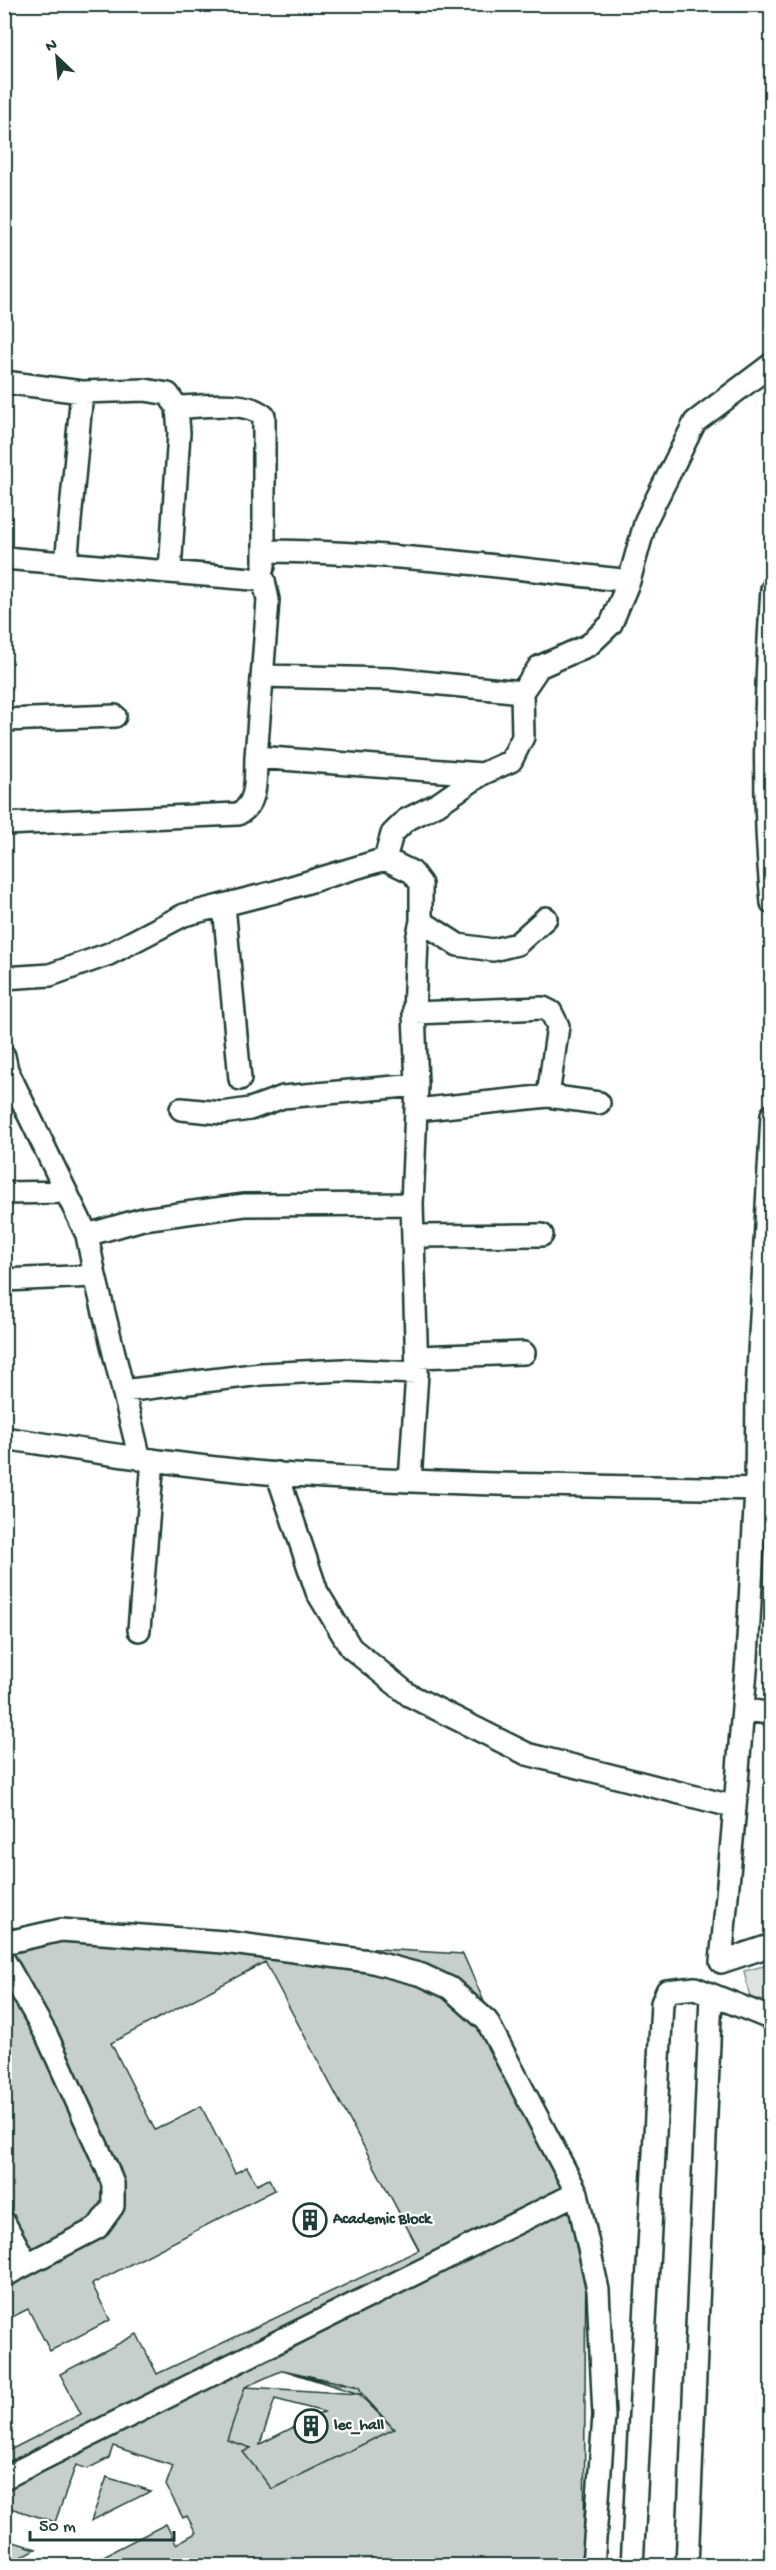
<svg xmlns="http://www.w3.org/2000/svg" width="776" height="2570" font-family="'Gochi Hand',sans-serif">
<rect width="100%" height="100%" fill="#fff"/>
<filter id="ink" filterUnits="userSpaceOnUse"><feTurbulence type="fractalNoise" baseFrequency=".0167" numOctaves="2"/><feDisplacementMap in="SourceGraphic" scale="12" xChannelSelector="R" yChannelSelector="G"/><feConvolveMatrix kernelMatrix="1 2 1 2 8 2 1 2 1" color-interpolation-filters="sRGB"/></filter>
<g filter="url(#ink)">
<path fill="#dee3e2" stroke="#7e908b" stroke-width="1.5" d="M771,1964v38l-21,-4 -6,-27z"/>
<path fill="#c7cfcc" stroke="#1f3d34" stroke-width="1.5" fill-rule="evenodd" d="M4,1927l459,27 123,279 -2,333h-580z
M265,1962l154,288 -262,124 -20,-40 -77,40 21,40 -77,39v-132l24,-12 22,42 60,-31 -18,-36 183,-94 -6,-11 -12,6 -10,-18 -12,6 -34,-67 -46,24 -44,-87z
M283,2370l56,15 1,-3 19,5 3,7h-3l35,35 -122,60 -29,-37 8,-4 -24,-8 18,-53zM275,2399l49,13 -64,32z
M283,2370l76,17 3,7 32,35 -122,60 -29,-37 8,-4 -24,-8 18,-53 114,7z
M113,2446l60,20 -7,19 17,33 4,-2 9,17 -20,11 -10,-20 -82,42h-80l32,-17 -32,-10v-33l51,16 21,-57 11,4 22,-11zM106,2477l45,14 -60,30 16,-44z"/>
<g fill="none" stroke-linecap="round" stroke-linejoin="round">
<defs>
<path id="minor" d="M4,382l78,10 63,-2 23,4 9,13 2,26 -9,138
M177,407c25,0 68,-8 87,9v150
M264,551c123,1 244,16 365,30
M4,558l260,22 4,20 -12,157 226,17
M66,564l16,-172
M772,589c-7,105 -10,209 0,314
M263,676l128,3 131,13
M4,720l111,-4
M4,824l234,-10c21,-10 17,-37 18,-57
M385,859l27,13 9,12v37l-4,19 -3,73 3,72 -5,119 5,169 -7,108
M224,905l16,174
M421,921l37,24 35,5 24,-6 29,-26
M4,978l46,-3 59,-21 75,-39 91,-23 110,-33 7,-25 14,-14 32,-16 44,-30 29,-13 12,-24 -1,-45 17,-25 50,-22 22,-21 18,-43 17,-61 49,-98 77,-58
M414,1013l129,-5 8,4 7,14 -10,70
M4,1056l3,14 80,165 8,41 45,183
M181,1109l41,4 28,-4 33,-12 134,-12
M416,1110l132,-14 51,7
M4,1193l62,-1
M87,1235l56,-16 102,-14 167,-1
M415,1236l127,-1
M4,1280l91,-4
M417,1357l107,-4
M123,1391l138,-17 83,-4 73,3
M4,1438c92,14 183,29 275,36 159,11 318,12 477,15
M277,1473l40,119 34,56 58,47 118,59 208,53 -14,155 51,-17
M139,1630l14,-170
M743,1709l29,5
M735,1807l12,-149 9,-169 1,-99 15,-275
M4,1943l57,-13 163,12 145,19 53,14 28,13 37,33 90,172 21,97 6,126 -11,150
M4,1960l43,76 60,132 6,16v22l-16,22 -93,48
M4,2222l23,42
M4,2478l573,-285
M632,2566l30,-563 5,-12 28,-3 77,31
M687,2566l24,-571"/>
</defs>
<use href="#minor" stroke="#1f3d34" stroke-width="26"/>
<use href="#minor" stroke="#fff" stroke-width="21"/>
</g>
</g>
<defs>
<symbol id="building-ring" viewBox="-11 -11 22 22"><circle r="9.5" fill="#fff" stroke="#1f3d34" stroke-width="1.5"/><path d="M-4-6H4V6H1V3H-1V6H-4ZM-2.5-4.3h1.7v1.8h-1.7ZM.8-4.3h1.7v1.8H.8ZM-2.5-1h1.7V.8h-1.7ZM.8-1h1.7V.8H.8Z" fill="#1f3d34"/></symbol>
</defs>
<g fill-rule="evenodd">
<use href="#building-ring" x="291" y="2201" width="38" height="38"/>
<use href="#building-ring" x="292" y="2407" width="38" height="38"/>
</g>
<g text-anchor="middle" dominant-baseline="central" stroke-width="4.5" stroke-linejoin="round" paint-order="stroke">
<g font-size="16" font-weight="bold" fill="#1f3d34" stroke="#fff" text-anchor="start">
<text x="333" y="2220">Academic Block</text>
<text x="334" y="2426">lec_hall</text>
</g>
</g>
<rect width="776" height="2570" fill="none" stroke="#fff" stroke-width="24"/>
<rect x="12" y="12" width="752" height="2546" fill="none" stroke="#1f3d34" stroke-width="2" filter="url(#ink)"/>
<g transform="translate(57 57) rotate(334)" stroke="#ffffff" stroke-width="4.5" paint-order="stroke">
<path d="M0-4.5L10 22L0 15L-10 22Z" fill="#1f3d34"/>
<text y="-9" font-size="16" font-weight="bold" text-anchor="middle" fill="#1f3d34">N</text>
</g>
<path d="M30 2531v9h144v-9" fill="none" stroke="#1f3d34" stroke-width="3"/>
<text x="39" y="2531" font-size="18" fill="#1f3d34" stroke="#ffffff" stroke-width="4.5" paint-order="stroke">50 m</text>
</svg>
